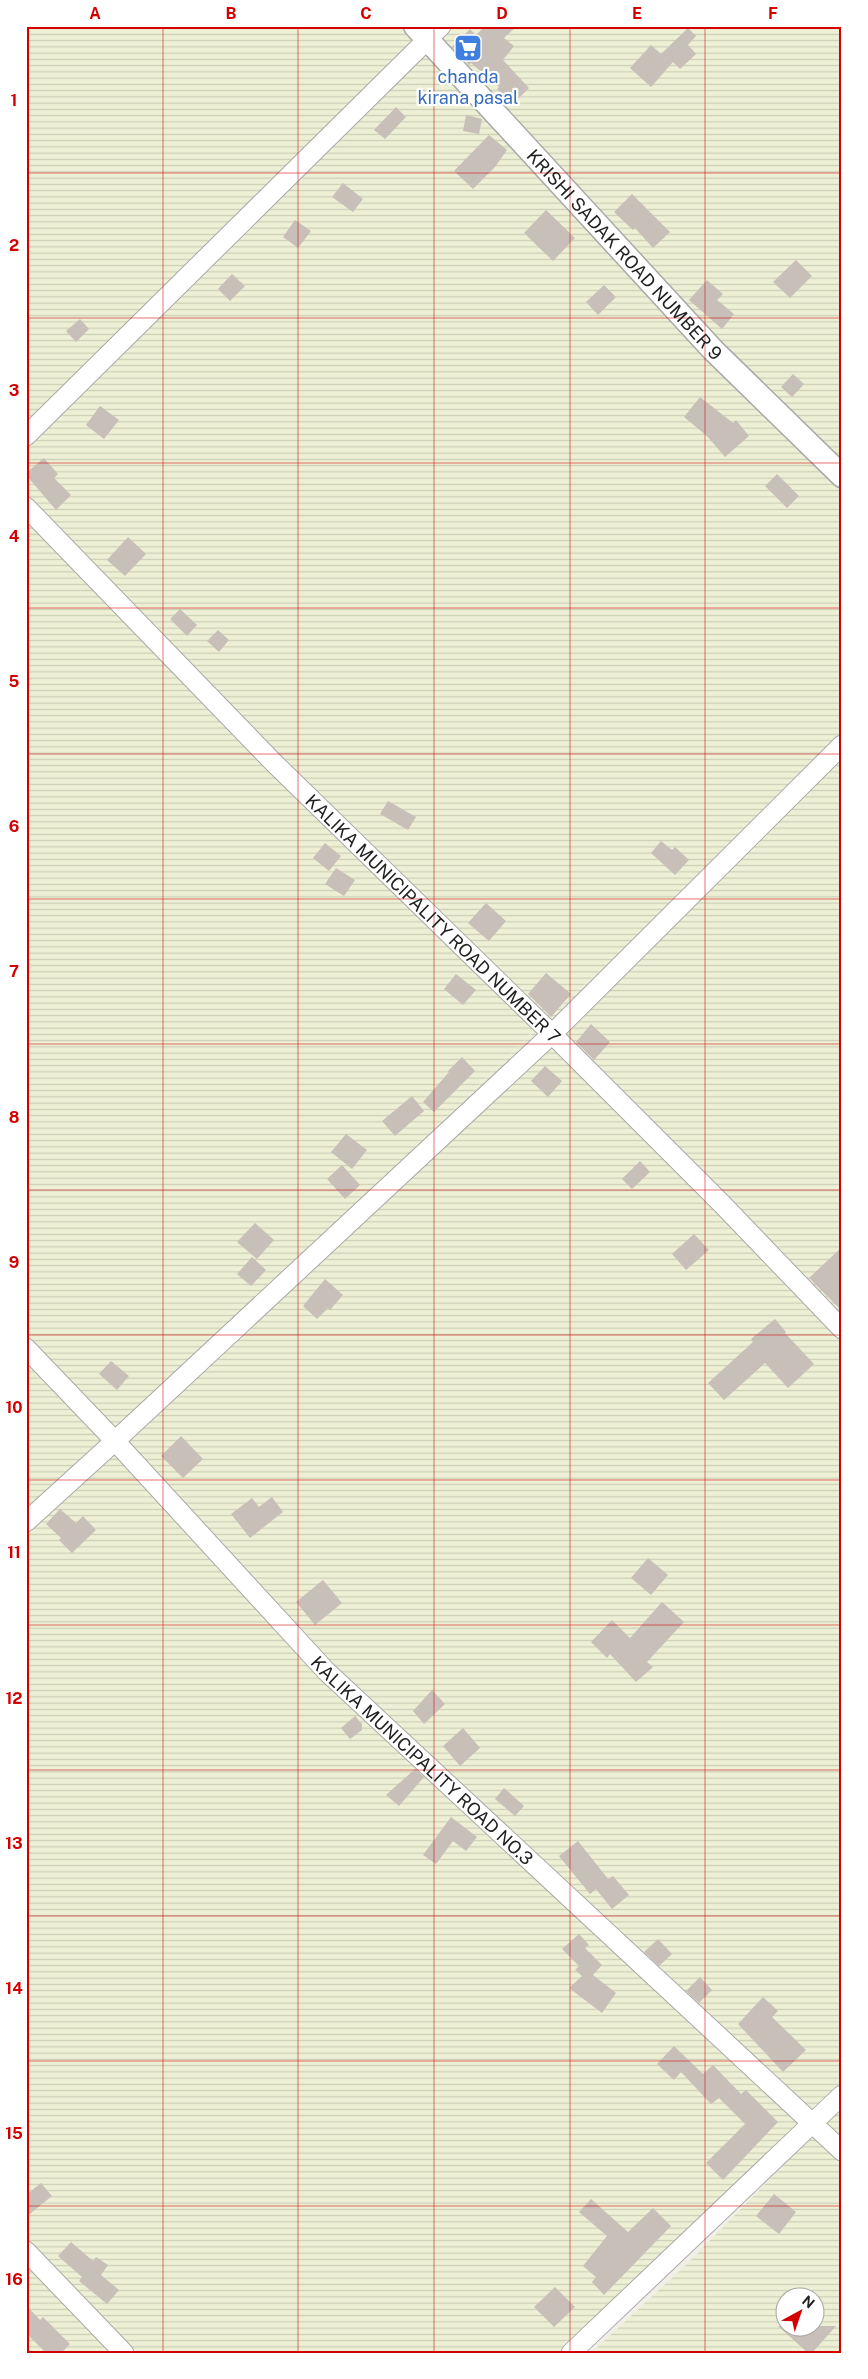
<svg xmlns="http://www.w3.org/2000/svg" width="868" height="2379" font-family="'Public Sans',sans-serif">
<defs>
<pattern id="farmland-rules" width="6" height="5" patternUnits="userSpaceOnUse" patternTransform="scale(1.25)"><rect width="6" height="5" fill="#eef0d5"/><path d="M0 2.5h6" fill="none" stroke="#ccceb7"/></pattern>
</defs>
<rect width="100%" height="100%" fill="#f2efe9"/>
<path fill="url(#farmland-rules)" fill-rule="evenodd" d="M26,26h816v2063l-278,264h-538zM701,882l-147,130 -211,206 211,-207z
M842,2108v245h-251l99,-92 128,-131zM786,2296h30v30h-30z"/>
<path fill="#c7bfb8" d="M485,26h32l-13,12 10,8 -11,14 26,28 -17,17 -15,-16 2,-2 -28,-24 -2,2 -17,-18 18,-18 6,6z
M688,28l8,8 -8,9 8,9 -16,15 -7,-7 -22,25 -21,-19 21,-23 10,9z
M396,107l10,10 -21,22 -11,-9z
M466,115l16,4 -3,15 -16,-3z
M489,135l18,15 -12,17 -22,22 -19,-18z
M343,183l20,16 -10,13 -21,-15z
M632,194l38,38 -17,16 -18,-20 -2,2 -19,-18z
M546,210l29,28 -22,23 -29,-28z
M295,220l16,11 -13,17 -15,-11z
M796,260l16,16 -22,22 -17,-16z
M232,274l13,12 -15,15 -12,-12z
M707,280l16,14 -6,6 17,14 -12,15 -33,-29z
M604,285l12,12 -18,18 -12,-13z
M80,319l9,10 -13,13 -10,-11z
M793,374l11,10 -12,13 -11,-10z
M700,397l33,26 3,-3 13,16 -24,21 -18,-21 -23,-19z
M100,406l19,14 -15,19 -18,-14z
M44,458l14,16 -4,4 17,17 -15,15 -30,-35v-2z
M777,474l22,22 -12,12 -22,-22z
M128,537l18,17 -21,22 -18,-16z
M180,609l17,16 -10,11 -17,-17z
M218,630l11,10 -10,12 -12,-11z
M388,801l28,16 -8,13 -28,-16z
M661,841l11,9 3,-3 14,13 -14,15 -24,-22z
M325,843l16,13 -12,15 -16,-13z
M336,868l19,12 -11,16 -19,-12z
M486,903l20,18 -17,20 -21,-18z
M546,973l25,21 -20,23 -23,-23z
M456,974l20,16 -13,15 -19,-16z
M591,1024l19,18 -16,18 -18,-18z
M462,1057l13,14 -41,41 -11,-10 26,-30 -1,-1z
M545,1066l17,15 -14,16 -17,-16z
M412,1096l12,15 -29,25 -13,-15z
M346,1134l21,16 -15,19 -21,-17z
M640,1161l10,11 -18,17 -10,-10z
M342,1165l18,20 -15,14 -18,-20z
M255,1223l19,17 -17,19 -20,-17z
M694,1234l15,16 -23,20 -14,-16z
M842,1247v64l-33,-33z
M252,1257l14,13 -15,16 -14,-12z
M325,1279l18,16 -13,15 -2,-2 -11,11 -14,-13z
M775,1319l11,13 -1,1 29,31 -26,24 -23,-25 -41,37 -16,-17 45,-41 -2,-3z
M111,1361l18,15 -12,14 -18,-16z
M181,1436l22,23 -20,19 -22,-22z
M272,1497l11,15 -33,26 -19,-24 21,-16 7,9z
M60,1509l16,14 7,-7 13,14 -24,23 -13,-13 2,-2 -15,-14z
M648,1558l20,17 -17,20 -20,-17z
M323,1580l19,23 -27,22 -19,-23z
M662,1602l22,20 -37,40 6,5 -17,15 -26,-28 -3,4 -16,-16 21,-22 18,18z
M432,1690l13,14 -21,20 -11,-13z
M355,1716l7,8v6l-12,9 -9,-11z
M463,1728l17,20 -20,18 -17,-20z
M415,1769l9,8 -25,29 -13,-11z
M504,1788l20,18 -9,10 -20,-17z
M451,1817l26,20 -11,14 -13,-10 -17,23 -13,-9z
M578,1841l30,38 5,-3 16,19 -17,14 -16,-20 -6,5 -31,-38z
M579,1934l10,11 -4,3 17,17 -9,10 23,18 -14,20 -33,-25 13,-12 -7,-6 4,-4 -17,-17z
M658,1939l14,15 -13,12 -15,-14z
M700,1977l12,13 -13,13 -13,-12z
M763,1997l15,14 -6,6 34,33 -23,22 -45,-48z
M674,2046l29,28 10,-9 28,29 5,-4 32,32 -55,58 -17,-17 39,-39 -26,-26 -8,6 -30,-32 -7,8 -17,-16z
M41,2183l11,13 -26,21v-22z
M774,2194l22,18 -17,22 -23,-18z
M591,2199l37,33 25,-24 18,18 -67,69 -12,-13 4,-5 -13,-11 24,-30 -28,-24z
M71,2242l22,19 3,-4 12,8 -7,10 18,15 -12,14 -28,-23 3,-4 -24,-21z
M555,2287l20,20 -21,20 -20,-20z
M26,2305l14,15 3,-3 27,27 -9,9h-15l-20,-20z
M778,2326h58l-24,27h-4z"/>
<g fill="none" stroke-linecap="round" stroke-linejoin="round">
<defs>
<g id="minor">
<path d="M26,436l415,-410"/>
<path id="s1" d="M26,507l248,256 278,271 170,170 120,125"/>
<path id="s2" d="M26,1348l89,93 211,230 516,480"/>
<path d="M26,1522l89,-81 437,-407 290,-289"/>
<path d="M26,2251l98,102"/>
<path d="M571,2353l271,-258"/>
</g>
<g id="tertiary">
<path id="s3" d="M415,26l298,324 129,126"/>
</g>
</defs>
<use href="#minor" stroke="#a9a9a9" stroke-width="21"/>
<use href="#tertiary" stroke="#a9a9a9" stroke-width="25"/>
<use href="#minor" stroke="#fff" stroke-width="19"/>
<use href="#tertiary" stroke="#fff" stroke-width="22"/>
</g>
<path fill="none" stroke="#d40000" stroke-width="1" stroke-opacity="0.55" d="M163,26v2327M298,26v2327M434,26v2327M570,26v2327M705,26v2327M26,173h816M26,318h816M26,463h816M26,608h816M26,754h816M26,899h816M26,1044h816M26,1190h816M26,1335h816M26,1480h816M26,1625h816M26,1770h816M26,1916h816M26,2061h816M26,2206h816"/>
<defs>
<symbol id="supermarket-square" viewBox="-11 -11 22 22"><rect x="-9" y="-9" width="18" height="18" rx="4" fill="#3f7fe0" stroke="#fff"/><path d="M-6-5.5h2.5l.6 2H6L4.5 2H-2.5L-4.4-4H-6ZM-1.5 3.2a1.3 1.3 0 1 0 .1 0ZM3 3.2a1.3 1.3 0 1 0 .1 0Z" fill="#fff"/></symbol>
</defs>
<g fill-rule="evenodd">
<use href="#supermarket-square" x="452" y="32" width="32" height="32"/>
</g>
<g text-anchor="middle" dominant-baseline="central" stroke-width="4.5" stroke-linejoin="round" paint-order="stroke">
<g font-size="18" fill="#366cbe" stroke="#fff">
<text x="468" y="76">chanda<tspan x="468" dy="21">kirana pasal</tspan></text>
</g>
<g font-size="18" fill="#222" stroke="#fff">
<text stroke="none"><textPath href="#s3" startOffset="310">KRISHI SADAK ROAD NUMBER 9</textPath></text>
<text stroke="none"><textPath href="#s1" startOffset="579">KALIKA MUNICIPALITY ROAD NUMBER 7</textPath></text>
<text stroke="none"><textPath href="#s2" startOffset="572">KALIKA MUNICIPALITY ROAD NO.3</textPath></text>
</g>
</g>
<rect width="868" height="2379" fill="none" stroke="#ffffff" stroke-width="55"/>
<g transform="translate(800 2312) rotate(40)"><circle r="24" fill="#ffffff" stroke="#a7a7a7"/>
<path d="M0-4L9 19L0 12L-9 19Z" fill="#d40000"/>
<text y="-8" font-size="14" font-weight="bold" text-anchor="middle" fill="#222222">N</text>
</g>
<rect x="28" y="28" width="812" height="2324" fill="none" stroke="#d40000" stroke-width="2"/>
<g font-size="16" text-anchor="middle" font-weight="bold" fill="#d40000">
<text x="95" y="19">A</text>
<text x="231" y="19">B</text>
<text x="366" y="19">C</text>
<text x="502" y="19">D</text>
<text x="637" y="19">E</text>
<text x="773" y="19">F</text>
<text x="14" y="106">1</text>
<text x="14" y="251">2</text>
<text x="14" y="396">3</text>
<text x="14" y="542">4</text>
<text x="14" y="687">5</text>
<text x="14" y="832">6</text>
<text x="14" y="977">7</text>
<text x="14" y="1123">8</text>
<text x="14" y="1268">9</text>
<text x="14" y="1413">10</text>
<text x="14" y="1558">11</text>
<text x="14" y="1704">12</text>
<text x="14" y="1849">13</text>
<text x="14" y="1994">14</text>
<text x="14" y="2139">15</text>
<text x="14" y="2285">16</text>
</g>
</svg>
